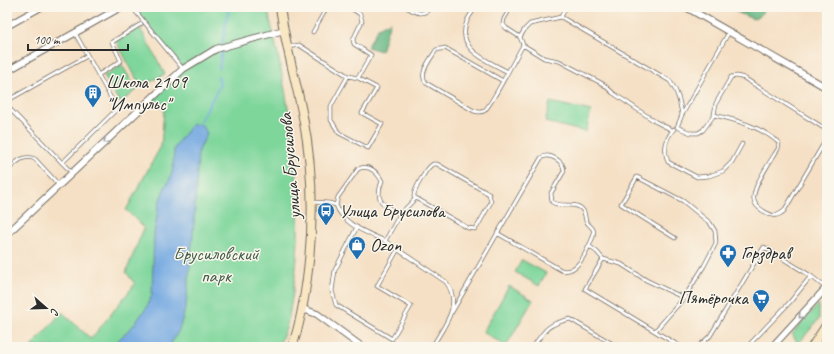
<svg xmlns="http://www.w3.org/2000/svg" width="834" height="354" font-family="Caveat,sans-serif">
<rect width="100%" height="100%" fill="#fbf7ec"/>
<filter id="ink" filterUnits="userSpaceOnUse"><feTurbulence type="fractalNoise" baseFrequency=".025" numOctaves="2"/><feDisplacementMap in="SourceGraphic" scale="8" xChannelSelector="R" yChannelSelector="G"/><feConvolveMatrix kernelMatrix="1 2 1 2 8 2 1 2 1" color-interpolation-filters="sRGB"/></filter>
<filter id="wash" filterUnits="userSpaceOnUse"><feTurbulence type="fractalNoise" baseFrequency=".012" numOctaves="4" result="noise"/><feDisplacementMap in="SourceGraphic" scale="16" xChannelSelector="R" yChannelSelector="G"/><feGaussianBlur stdDeviation="0.9" result="paint"/><feColorMatrix in="noise" values="0 0 0 0 0 0 0 0 0 0 0 0 0 0 0 0 0 1.4 0 .05"/><feComposite in="paint" operator="in"/></filter>
<g filter="url(#wash)">
<rect width="100%" height="100%" fill="#f5e0c5"/>
<path fill="#7ed69b" stroke="#548063" d="M134,7h133c22,92 41,190 26,285 -2,10 -3,22 -6,33 -2,7 -6,15 -9,22h-247l31,-35 29,27 44,-55 -9,-12 18,-44 -18,-18 35,-64 3,-36 -11,-11 31,-30z
M140,28l25,46 -24,13 -25,-46z
M122,65l15,25 -17,13 -16,-27z
M550,102l41,9 -5,21 -41,-10z
M522,260l24,13 -7,13 -24,-14z
M509,286l24,14 -27,46 -23,-14z
M819,304v15l-21,25 -6,-10z"/>
<path fill="#66b783" stroke="#487157" d="M726,7h39l-5,9 -6,3c-9,-2 -19,-9 -28,-12z
M390,22l-9,29 -14,-4 11,-19z"/>
<path fill="#74a9e1" stroke="#506a86" d="M192,124l10,1 5,8 -9,20 -4,70 -8,83 -7,24 -10,17h-58l22,-21 14,-19 5,-13 2,-60 5,-31 5,-14 6,-10 3,-11 1,-19 4,-7z"/>
<g fill="none" stroke-linecap="round" stroke-linejoin="round">
<path stroke="#74a9e1" stroke-width="2" d="M222,45l7,-38
M219,69l3,-19
M197,127l23,-42 -2,-9"/>
</g>
</g>
<g filter="url(#ink)">
<g fill="none" stroke-linecap="round" stroke-linejoin="round">
<defs>
<path id="lane" d="M132,7l51,62
M349,7l11,7 2,7 -9,19 1,4 17,11 -13,23
M406,7c11,6 16,10 26,0
M476,7c-3,4 -7,9 -9,14 -12,29 21,40 41,51l15,-27
M511,7l-7,12 -1,5 3,4 14,9 3,8 21,13 15,3 44,23 10,9 43,29 16,8
M561,17l109,64c8,11 10,21 12,34l47,-83
M313,32l14,-25
M520,37l5,-8 5,-5 31,-7 5,-10
M288,47l11,-2 49,31 10,2 19,10 -15,25 20,11 -14,24 -29,-15 -8,-13v-14l17,-30
M98,75l23,-14 -9,-19 29,-18
M503,81l-58,-33 -9,2c-5,9 -18,23 -10,33l48,28c3,1 6,2 10,0 5,-3 20,-32 24,-39
M682,115l-5,12 14,6h7l5,-3 11,-15 2,-12 15,-26 6,-1 7,2 83,52
M714,115c22,5 48,12 65,28l-1,6c-6,10 -30,43 -23,54 2,4 8,8 12,10 7,4 11,3 17,-2l43,-73
M674,129c-9,10 -11,20 -6,33l29,15 12,-1 14,-5 9,-9 10,-18
M62,163l55,-54 -42,-76
M433,164h4l52,30 2,8 -14,25 -2,2 -7,-1 -54,-31c-1,-6 13,-30 19,-33z
M7,171c8,-8 16,-17 28,-12l24,26
M72,173l-62,-64 -2,-4 1,-4 3,-3 75,-42
M313,202l16,1 7,2 2,-8 20,-28c11,-5 19,3 24,12 -8,21 1,24 18,33l-15,27c-17,-8 -42,-16 -49,-36
M827,209l-2,5 2,2
M400,214l15,-15
M357,227l-22,43 -3,21 4,14 56,34 19,-33 -34,-20 21,-37
M385,241l61,41c17,23 -2,44 -14,65
M589,246l8,6 6,7
M452,312l89,-154c8,-6 23,3 23,13l-13,22 1,9c9,7 26,-2 32,10 1,3 1,6 2,9 5,8 9,5 7,16 -6,13 -15,38 -32,33l-64,-37
M655,331l29,-33 20,-32 12,-23 -1,-12 -5,-8 -27,-22 -46,-24 -16,27 54,34
M719,345l5,2
M533,347c12,-18 15,-23 37,-28l48,28
M681,347l-96,-58 18,-30 18,5 25,16 38,18
M695,347h3l12,-11 54,-89 47,29 15,12
M747,347l43,-45 21,-26"/>
<path id="street" d="M686,7l141,81
M7,26l34,-19
M7,71l114,-64
M7,234l176,-165 33,-20 68,-19
M303,309l14,5 45,33
M772,347l55,-60"/>
<path id="secondary" d="M280,7c5,37 16,73 23,110 10,51 11,102 5,153 -3,26 -7,52 -16,77
M812,347l15,-23"/>
</defs>
<use href="#lane" stroke="#726a61" stroke-width="4.5"/>
<use href="#street" stroke="#726a61" stroke-width="8"/>
<use href="#secondary" stroke="#726a61" stroke-width="10"/>
<use href="#lane" stroke="#fff" stroke-width="3"/>
<use href="#street" stroke="#fff" stroke-width="6"/>
<use href="#secondary" stroke="#f9e7c3" stroke-width="8"/>
</g>
<defs><path id="oneway-chevron" d="M-2-3.5L2.5 0L-2 3.5" fill="none" stroke-width="1.6" stroke-linecap="round" stroke-linejoin="round"/></defs>
<g stroke="#a0a0a0">
<use href="#oneway-chevron" transform="translate(106 141) rotate(137)"/>
<use href="#oneway-chevron" transform="translate(801 316) rotate(133)"/>
</g>
</g>
<defs>
<symbol id="building-pin" viewBox="-11 -11 22 30"><path d="M0 17L-7.5 6A9.5 9.5 0 1 1 7.5 6Z" fill="#1f6fb2" stroke="#fbf7ec"/><path d="M-4-6H4V6H1V3H-1V6H-4ZM-2.5-4.3h1.7v1.8h-1.7ZM.8-4.3h1.7v1.8H.8ZM-2.5-1h1.7V.8h-1.7ZM.8-1h1.7V.8H.8Z" fill="#fff"/></symbol>
<symbol id="bus-pin" viewBox="-11 -11 22 30"><path d="M0 17L-7.5 6A9.5 9.5 0 1 1 7.5 6Z" fill="#1f6fb2" stroke="#fbf7ec"/><path d="M-5-6H5V4H4V6H2V4H-2V6H-4V4H-5ZM-3.5-4V0h7V-4ZM-3.5 1.2v1.5H-2V1.2ZM2 1.2v1.5H3.5V1.2Z" fill="#fff"/></symbol>
<symbol id="shop-pin" viewBox="-11 -11 22 30"><path d="M0 17L-7.5 6A9.5 9.5 0 1 1 7.5 6Z" fill="#1f6fb2" stroke="#fbf7ec"/><path d="M-5-2.5h2.3a2.7 3.5 0 0 1 5.4 0H5L5.5 6h-11ZM-1.5-2.5h3a1.5 2.3 0 0 0-3 0Z" fill="#fff"/></symbol>
<symbol id="pharmacy-pin" viewBox="-11 -11 22 30"><path d="M0 17L-7.5 6A9.5 9.5 0 1 1 7.5 6Z" fill="#1f6fb2" stroke="#fbf7ec"/><path d="M-2-6h4v4h4v4h-4v4h-4v-4h-4v-4h4Z" fill="#fff"/></symbol>
<symbol id="supermarket-pin" viewBox="-11 -11 22 30"><path d="M0 17L-7.5 6A9.5 9.5 0 1 1 7.5 6Z" fill="#1f6fb2" stroke="#fbf7ec"/><path d="M-6-5.5h2.5l.6 2H6L4.5 2H-2.5L-4.4-4H-6ZM-1.5 3.2a1.3 1.3 0 1 0 .1 0ZM3 3.2a1.3 1.3 0 1 0 .1 0Z" fill="#fff"/></symbol>
</defs>
<g fill-rule="evenodd">
<use href="#building-pin" x="83" y="83" width="20" height="27"/>
<use href="#bus-pin" x="316" y="201" width="20" height="27"/>
<use href="#shop-pin" x="347" y="235" width="20" height="27"/>
<use href="#pharmacy-pin" x="718" y="243" width="20" height="27"/>
<use href="#supermarket-pin" x="751" y="288" width="20" height="27"/>
</g>
<g text-anchor="middle" dominant-baseline="central" stroke-width="3" stroke-linejoin="round" paint-order="stroke">
<g font-size="19" fill="#2b2b2b" stroke="#fbf7ec" text-anchor="start">
<text x="106" y="82">Школа 2109<tspan x="106" dy="22">"Импульс"</tspan></text>
<text x="339" y="211">Улица Брусилова</text>
<text x="370" y="245">Ozon</text>
<text x="741" y="253">Горздрав</text>
<text x="748" y="298" text-anchor="end">Пятёрочка</text>
</g>
<g font-size="19" fill="#2b2b2b" stroke="#fbf7ec">
<text transform="translate(290 166) rotate(-95)">улица Брусилова</text>
</g>
<g font-size="19" fill="#445e4d" stroke="#fbf7ec">
<text x="216" y="254">Брусиловский<tspan x="216" dy="22">парк</tspan></text>
</g>
</g>
<rect width="834" height="354" fill="none" stroke="#fbf7ec" stroke-width="24"/>
<g transform="translate(46 308) rotate(110)" stroke="#fbf7ec" stroke-width="3" paint-order="stroke">
<path d="M0-3L7 15L0 10L-7 15Z" fill="#2b2b2b"/>
<text y="-6" font-size="11" font-weight="bold" text-anchor="middle" fill="#2b2b2b">С</text>
</g>
<path d="M28 44v6h100v-6" fill="none" stroke="#2b2b2b" stroke-width="2"/>
<text x="34" y="44" font-size="12" fill="#2b2b2b" stroke="#fbf7ec" stroke-width="3" paint-order="stroke">100 m</text>
</svg>
